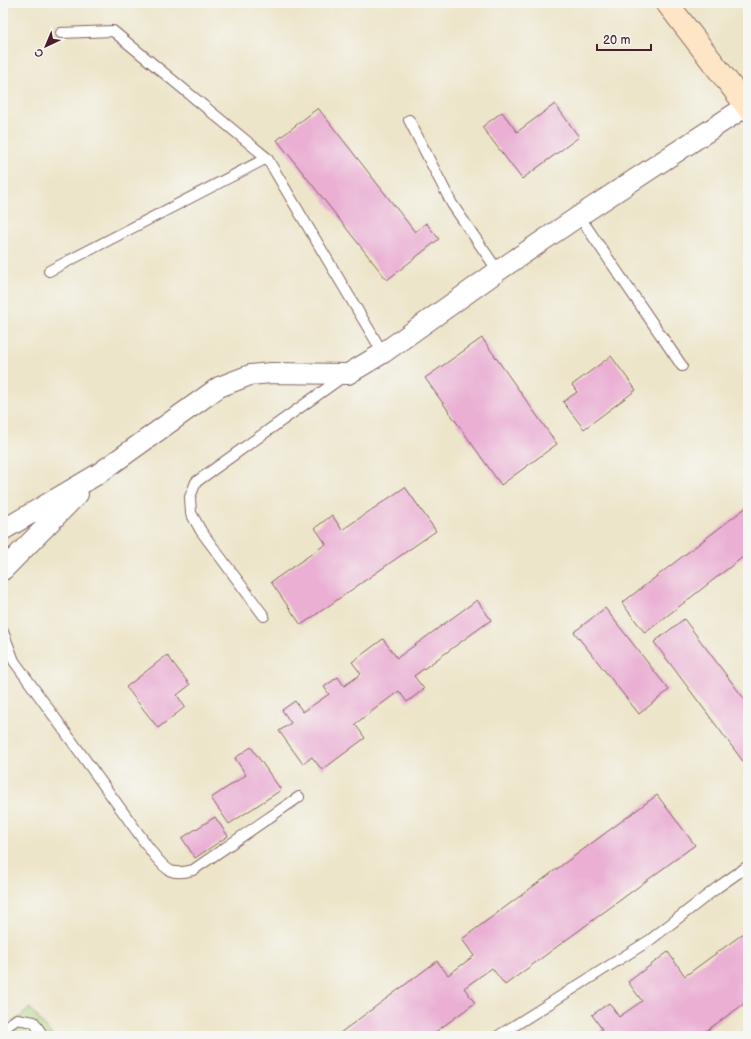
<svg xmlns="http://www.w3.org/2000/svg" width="751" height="1039" font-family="'Balsamiq Sans',sans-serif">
<rect width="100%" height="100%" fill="#f6f6f2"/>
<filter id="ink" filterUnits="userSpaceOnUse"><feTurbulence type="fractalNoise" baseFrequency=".025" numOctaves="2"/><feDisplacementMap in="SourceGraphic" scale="8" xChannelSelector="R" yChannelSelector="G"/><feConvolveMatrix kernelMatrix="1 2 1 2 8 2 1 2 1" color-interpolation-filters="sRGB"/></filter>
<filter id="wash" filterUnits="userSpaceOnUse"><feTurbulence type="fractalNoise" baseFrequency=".012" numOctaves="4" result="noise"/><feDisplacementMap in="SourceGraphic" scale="16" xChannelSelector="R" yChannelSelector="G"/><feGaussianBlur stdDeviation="0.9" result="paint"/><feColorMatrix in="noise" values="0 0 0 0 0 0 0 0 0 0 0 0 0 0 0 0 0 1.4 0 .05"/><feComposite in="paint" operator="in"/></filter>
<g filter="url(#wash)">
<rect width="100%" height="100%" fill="#ede5c9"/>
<path fill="#a9cf79" stroke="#7a7752" d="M30,1008l23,28h-50v-5z"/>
<g id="blocks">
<path fill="#eaafd3" d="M555,104l24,33 -57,42 -40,-52 20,-15 15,20z
M318,108l97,124 11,-9 13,16 -52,41 -110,-140z
M482,338l75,106 -56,41 -76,-107z
M611,356l25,34 -52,39 -21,-27 14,-10 -5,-7z
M405,487l31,44 -135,94 -30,-43 55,-38 -11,-16 17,-13 10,15z
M748,506v47l-103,80 -23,-30z
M477,600l14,20 -77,56 10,13 -17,13 -8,-11 -44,33 10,14 -43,32 -10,-13 -9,7 -24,-33 12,-8 -9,-13 13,-9 8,11 26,-18 -5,-7 14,-10 6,9 17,-12 -9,-12 31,-23 14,19z
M605,608l64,82 -30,24 -65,-82z
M684,619l64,85v64l-94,-126z
M167,655l23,30 -13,10 8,12 -27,21 -32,-41z
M251,747l30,43 -52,34 -18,-26 35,-23 -11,-17z
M657,795l38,50 -190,140 -13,-17 -28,20 11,15 -45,33h-94l101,-75 11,14 26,-19 -12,-17z
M215,817l13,19 -33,22 -13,-20z
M748,930v71l-49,35h-107l10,-7 -10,-14 17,-12 10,14 23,-16 -14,-19 40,-30 17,24z"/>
</g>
</g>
<g filter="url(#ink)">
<use href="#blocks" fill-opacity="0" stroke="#836462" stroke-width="1"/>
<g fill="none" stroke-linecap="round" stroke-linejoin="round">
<defs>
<path id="lane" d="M61,33l52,-2 154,127
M409,120l43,84 46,67
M579,216l103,150
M49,271l218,-113 116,195
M264,616l-63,-85 -10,-18 -1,-16 6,-15 148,-106
M3,632l11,29 140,194c13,16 18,21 39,15l106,-73
M3,1029l14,-10 17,3 9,14
M498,1036l152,-96 68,-53 30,-21"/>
<path id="street" d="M3,530l95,-56 121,-87 31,-12 21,-2 77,1 35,-21 115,-82 81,-55 169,-111
M3,570l75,-76"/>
<path id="secondary" d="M667,3l81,105"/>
</defs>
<use href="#lane" stroke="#836462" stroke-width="12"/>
<use href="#street" stroke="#836462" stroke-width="22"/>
<use href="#secondary" stroke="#836462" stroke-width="24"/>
<use href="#lane" stroke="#fff" stroke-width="10"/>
<use href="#street" stroke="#fff" stroke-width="20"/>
<use href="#secondary" stroke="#fde5c5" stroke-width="22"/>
</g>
</g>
<rect width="751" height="1039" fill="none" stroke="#f6f6f2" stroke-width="16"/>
<g transform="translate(46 46) rotate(224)" stroke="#f6f6f2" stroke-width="3" paint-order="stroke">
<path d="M0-3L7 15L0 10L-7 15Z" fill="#4a1f2b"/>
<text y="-6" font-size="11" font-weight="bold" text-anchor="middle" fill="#4a1f2b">С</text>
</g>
<path d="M597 44v6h54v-6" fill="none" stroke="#4a1f2b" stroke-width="2"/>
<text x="603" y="44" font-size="12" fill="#4a1f2b" stroke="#f6f6f2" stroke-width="3" paint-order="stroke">20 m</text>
</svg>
